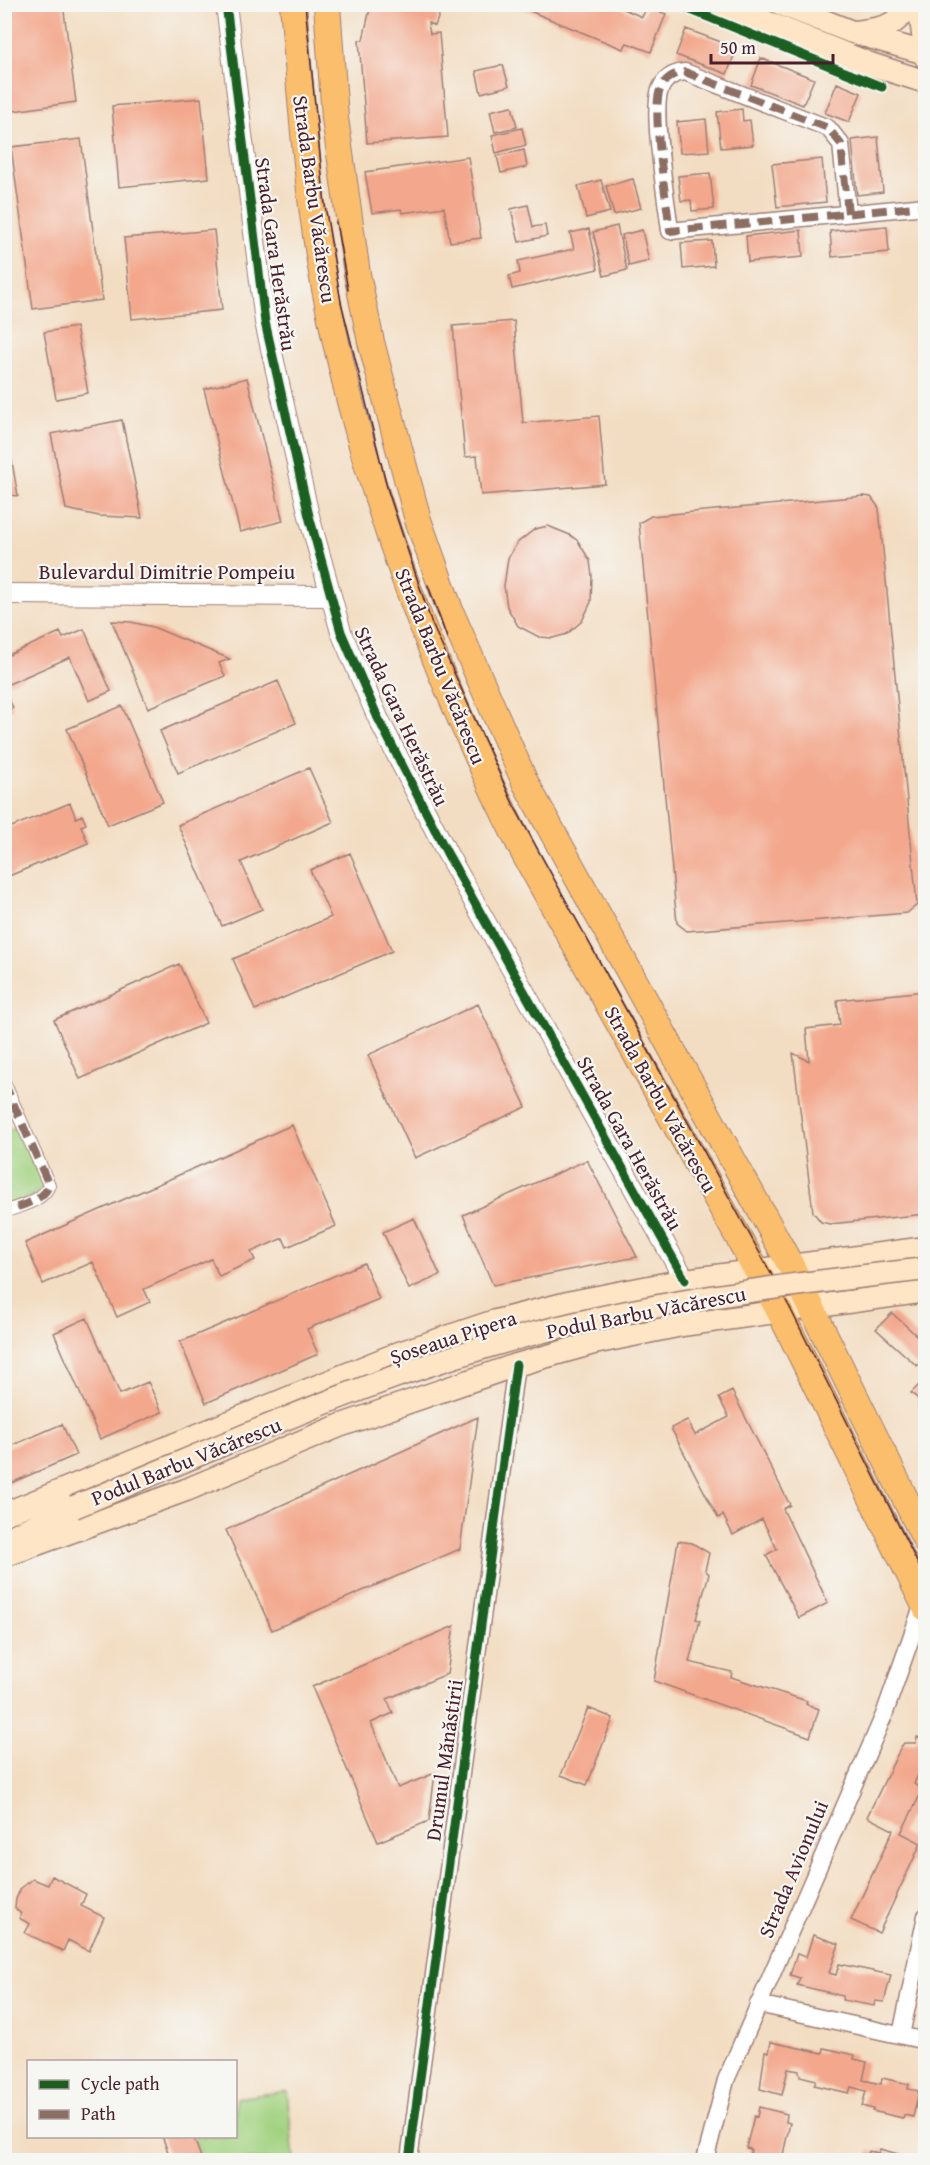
<svg xmlns="http://www.w3.org/2000/svg" width="930" height="2165" font-family="'Gentium Book Plus',serif">
<rect width="100%" height="100%" fill="#f6f6f2"/>
<filter id="ink" filterUnits="userSpaceOnUse"><feTurbulence type="fractalNoise" baseFrequency=".0167" numOctaves="2"/><feDisplacementMap in="SourceGraphic" scale="12" xChannelSelector="R" yChannelSelector="G"/><feConvolveMatrix kernelMatrix="1 2 1 2 8 2 1 2 1" color-interpolation-filters="sRGB"/></filter>
<filter id="wash" filterUnits="userSpaceOnUse"><feTurbulence type="fractalNoise" baseFrequency=".008" numOctaves="4" result="noise"/><feDisplacementMap in="SourceGraphic" scale="24" xChannelSelector="R" yChannelSelector="G"/><feGaussianBlur stdDeviation="1.35" result="paint"/><feColorMatrix in="noise" values="0 0 0 0 0 0 0 0 0 0 0 0 0 0 0 0 0 1.4 0 .05"/><feComposite in="paint" operator="in"/></filter>
<g filter="url(#wash)">
<rect width="100%" height="100%" fill="#f3ddc2"/>
<path fill="#a2d280" stroke="#767856" stroke-width="1.5" d="M18,1126l24,51 1,13 -38,19v-77z
M287,2091l7,69h-92l-9,-23 43,-1v-38z"/>
<g id="blocks">
<path fill="#f3a78c" d="M4,4h59l13,98 -69,10z
M371,4h72l-8,22 -7,-3 2,11 9,-1 9,104 -81,6 -8,-103h4z
M612,4l30,13 5,-10 19,7 -15,38 -24,-9 -4,6 -108,-44z
M686,29l51,19 -10,26 -51,-19z
M761,58l53,21 -11,26 -52,-20z
M503,65l6,21 -28,7 -5,-22z
M837,83l24,10 -12,29 -24,-9z
M201,98l8,80 -90,9 -7,-81z
M512,106l5,21 -22,5 -5,-21z
M742,109l1,12 7,-1 3,25 -32,3 -4,-36z
M706,119l3,32 -29,2 -3,-31z
M522,128l4,17 -30,8 -4,-18z
M878,137l5,55 -26,3 -5,-55z
M81,139l21,161 -69,9 -22,-162z
M524,150l3,17 -26,6 -4,-17z
M468,157l13,81 -31,4 -6,-35 -42,6 -1,-4 -29,4 -7,-41z
M822,159l4,43 -49,5 -5,-43z
M710,173l4,36 -22,2 -1,-11 -10,1 -3,-25z
M633,179l8,29 -27,7 -8,-29z
M601,180l9,32 -24,6 -8,-32z
M528,205l5,22 12,-2 2,11 -28,6 -8,-33z
M617,226l10,44 -23,6 -11,-44z
M887,226l2,26 -57,5 -2,-26z
M589,229l9,40 -86,20 -3,-13 11,-3 -2,-12 56,-12 -4,-16z
M214,230l8,80 -90,9 -8,-81z
M642,230l7,31 -20,5 -7,-31z
M801,230l2,27 -55,5 -2,-26z
M712,241l2,25 -31,3 -2,-26z
M514,321l9,102 76,-7 6,68 -124,11 -4,-39 -12,1 -12,-131z
M76,327l12,66 -32,6 -12,-67z
M247,378l36,143 -43,11 -36,-143z
M122,420l20,98 -43,-2 -33,-7 -15,-75z
M4,445h5l9,51 -14,-2z
M864,496l7,1 8,11 38,397 -10,8 -220,18 -10,-8 -38,-400 12,-7z
M548,526l22,9 8,6 12,20 2,15 -1,26 -9,19 -15,13 -14,4 -14,-1 -21,-11 -11,-19 -3,-21 4,-28 9,-15 18,-14z
M112,621l19,1 22,5 77,32 -11,4 6,13 -77,32z
M84,629l27,62 -22,10 -19,-44 -66,29v-29l56,-25 3,6z
M278,681l18,42 -118,50 -18,-42z
M4,689l9,19 -9,4z
M122,706l41,96 -55,23 -41,-96z
M309,768l24,54 -92,40 21,47 -40,17 -44,-101z
M70,803l6,15 6,-3 4,9 -5,2 7,17 -84,35v-48z
M350,853l42,98 -137,59 -22,-51 98,-42 -21,-47z
M179,964l27,59 -126,56 -26,-59z
M926,991v223l-96,10 -9,-2 -8,-10 -20,-159 16,8 -3,-32 34,-4 -3,-25z
M478,1004l48,103 -111,51 -47,-103z
M292,1125l44,101 -49,21 -4,-9 -32,14 4,8 -36,16 -8,-17 -67,30 6,13 -33,15 -24,-55 -50,22 -18,-41z
M587,1160l50,97 -144,28 -30,-70z
M414,1218l26,57 -31,14 -26,-57z
M364,1263l15,36 -72,30 11,25 -112,49 -26,-61z
M892,1313l34,31v13l-9,9 -41,-37z
M87,1318l33,76 28,-12 14,30 -62,27 -46,-106z
M926,1378v44l-8,-17 3,-4 -10,-8z
M732,1391l58,114 -7,4 45,94 -29,15 -33,-63 11,-6 -15,-30 -29,16 -10,-20 -5,3 -47,-90 16,-8 8,15 34,-18 -10,-19z
M478,1417l-18,132 -188,81 -46,-100z
M62,1424l14,31 -72,31v-37z
M678,1541l14,2 17,10 -4,17 4,4 -13,45 4,1 -11,42 43,10 -1,5 76,24 -1,3 13,5 -9,28 -156,-56z
M454,1626l-7,48 -60,25 6,14 -22,10 27,65 37,-15 -6,48 -51,21 -66,-155z
M588,1708l25,10 -26,67 -26,-10z
M917,1737l9,2v28l-4,-1 -8,18 9,5 -22,44 20,10 -42,90 -28,-13 42,-90 -26,-13 34,-70 3,-4h12z
M52,1876l34,18 -5,12 23,11 -15,34 -21,-11 -5,11 -38,-18 5,-9 -11,-6 2,-4 -6,-6 1,-9 5,-11 12,-9 15,6z
M813,1935l26,9 -10,29 7,2 3,-11 52,11 -7,27 -9,-1 -1,5 -32,-6 1,-4 -46,-11 3,-7 -10,-3 7,-21 9,3z
M925,1960h1v22l-6,-1z
M771,2042l52,11 1,-5 31,7 -1,4 13,3 -4,18 18,4 1,-6 27,6 -1,5 11,2 -6,26 -9,-2 -1,3 -31,-7 1,-2 -11,-3 4,-15 -15,-4 -2,6 -35,-8 2,-5 -16,-4 -1,-5 -11,-2 -6,26 -22,-6 5,-38 4,1z
M759,2107l28,7 -1,8 4,1 -7,32h-4l-1,5h-44l2,-5 13,3 2,-9 -5,-1 8,-32 3,1z
M162,2136h31l9,24h-31z
M880,2149l40,11h-54l3,-9 10,2z"/>
</g>
</g>
<g filter="url(#ink)">
<use href="#blocks" fill-opacity="0" stroke="#9e7e76" stroke-width="1.5"/>
<g fill="none" stroke-linecap="round" stroke-linejoin="round">
<defs>
<path id="pedestrian" d="M4,1082l45,103c-5,16 -30,21 -45,27"/>
<path id="minor" d="M848,213l-7,-69 -13,-16 -143,-56c-12,1 -21,7 -25,18 -9,21 7,113 10,141l256,-25
M758,2004l168,37
M901,2035l25,-119
M409,2160l107,-795
M705,2160l21,-80 158,-365 41,-117"/>
<path id="tertiary" d="M226,4l39,318 44,194 32,116 37,86 69,135 238,427
M4,594l326,2"/>
<path id="secondary" d="M721,4l149,60 56,18
M781,4l71,28 73,21
M919,4l7,54
M855,32c23,-3 43,-4 53,-28
M4,1514l395,-161 93,-31 80,-20 113,-22 241,-32
M4,1540l70,-33
M4,1556l182,-66 153,-64 177,-61 78,-22 88,-18 244,-34"/>
<path id="primary" d="M293,4c8,94 14,188 31,280 38,203 108,387 201,571l254,455 147,298
M327,4l8,114 22,156 14,68 47,178 33,93 74,169 266,484 135,275"/>
</defs>
<use href="#pedestrian" stroke="#9e7e76" stroke-width="14"/>
<use href="#minor" stroke="#9e7e76" stroke-width="19"/>
<use href="#tertiary" stroke="#9e7e76" stroke-width="22"/>
<use href="#secondary" stroke="#9e7e76" stroke-width="25"/>
<use href="#primary" stroke="#9e7e76" stroke-width="28"/>
<use href="#pedestrian" stroke="#fff" stroke-width="12"/>
<use href="#minor" stroke="#fff" stroke-width="16"/>
<use href="#tertiary" stroke="#fff" stroke-width="20"/>
<use href="#secondary" stroke="#fde5c5" stroke-width="22"/>
<use href="#primary" stroke="#fabe6d" stroke-width="26"/>
<path stroke="#4a1f2b" stroke-width="1.5" d="M305,4l20,201 16,97 47,189 44,133 82,182 276,502 136,272
M336,222l12,68
M428,585l19,53"/>
<defs>
<path id="secondary-bridge" d="M74,1507c151,-62 300,-132 458,-173 129,-34 261,-50 394,-65"/>
</defs>
<use href="#secondary-bridge" stroke="#9e7e76" stroke-width="25" stroke-linecap="butt"/>
<use href="#secondary-bridge" stroke="#fde5c5" stroke-width="22"/>
<path stroke="#8d6e63" stroke-width="8" stroke-dasharray="15 8" stroke-linecap="butt" d="M848,213l-7,-69 -13,-16 -143,-56c-12,1 -21,7 -25,18 -9,21 7,113 10,141l256,-25
M4,1082l45,103c-5,16 -30,21 -45,27"/>
<defs>
<path id="cycleway" d="M226,4l39,318 44,194 32,116 37,86 69,135 238,427
M676,4l206,83
M409,2160l107,-795"/>
</defs>
<use href="#cycleway" stroke="#f6f6f2" stroke-width="13"/>
<use href="#cycleway" stroke="#1b5e20" stroke-width="9"/>
</g>
</g>
<g text-anchor="middle" dominant-baseline="central" stroke-width="4.5" stroke-linejoin="round" paint-order="stroke">
<g font-size="21" fill="#4a1f2b" stroke="#f6f6f2">
<text transform="translate(315 199) rotate(82)">Strada Barbu Văcărescu</text>
<text transform="translate(276 254) rotate(82)">Strada Gara Herăstrău</text>
<text x="167" y="571">Bulevardul Dimitrie Pompeiu</text>
<text transform="translate(441 666) rotate(68)">Strada Barbu Văcărescu</text>
<text transform="translate(402 716) rotate(65)">Strada Gara Herăstrău</text>
<text transform="translate(661 1099) rotate(61)">Strada Barbu Văcărescu</text>
<text transform="translate(630 1143) rotate(61)">Strada Gara Herăstrău</text>
<text transform="translate(646 1312) rotate(-11)">Podul Barbu Văcărescu</text>
<text transform="translate(453 1337) rotate(-18)">Șoseaua Pipera</text>
<text transform="translate(186 1461) rotate(-22)">Podul Barbu Văcărescu</text>
<text transform="translate(444 1760) rotate(-82)">Drumul Mănăstirii</text>
<text transform="translate(793 1869) rotate(-67)">Strada Avionului</text>
</g>
</g>
<rect width="930" height="2165" fill="none" stroke="#f6f6f2" stroke-width="24"/>
<rect x="27" y="2060" width="210" height="78" fill="#f6f6f2" stroke="#b1a0a2" stroke-width="1.5"/>
<rect x="39" y="2080" width="30" height="9" fill="#1b5e20" stroke="#b1a0a2" stroke-width="1.5"/>
<text x="81" y="2090" font-size="18" fill="#4a1f2b">Cycle path</text>
<rect x="39" y="2110" width="30" height="9" fill="#8d6e63" stroke="#b1a0a2" stroke-width="1.5"/>
<text x="81" y="2120" font-size="18" fill="#4a1f2b">Path</text>
<path d="M711 54v9h122v-9" fill="none" stroke="#4a1f2b" stroke-width="3"/>
<text x="720" y="54" font-size="18" fill="#4a1f2b" stroke="#f6f6f2" stroke-width="4.5" paint-order="stroke">50 m</text>
</svg>
